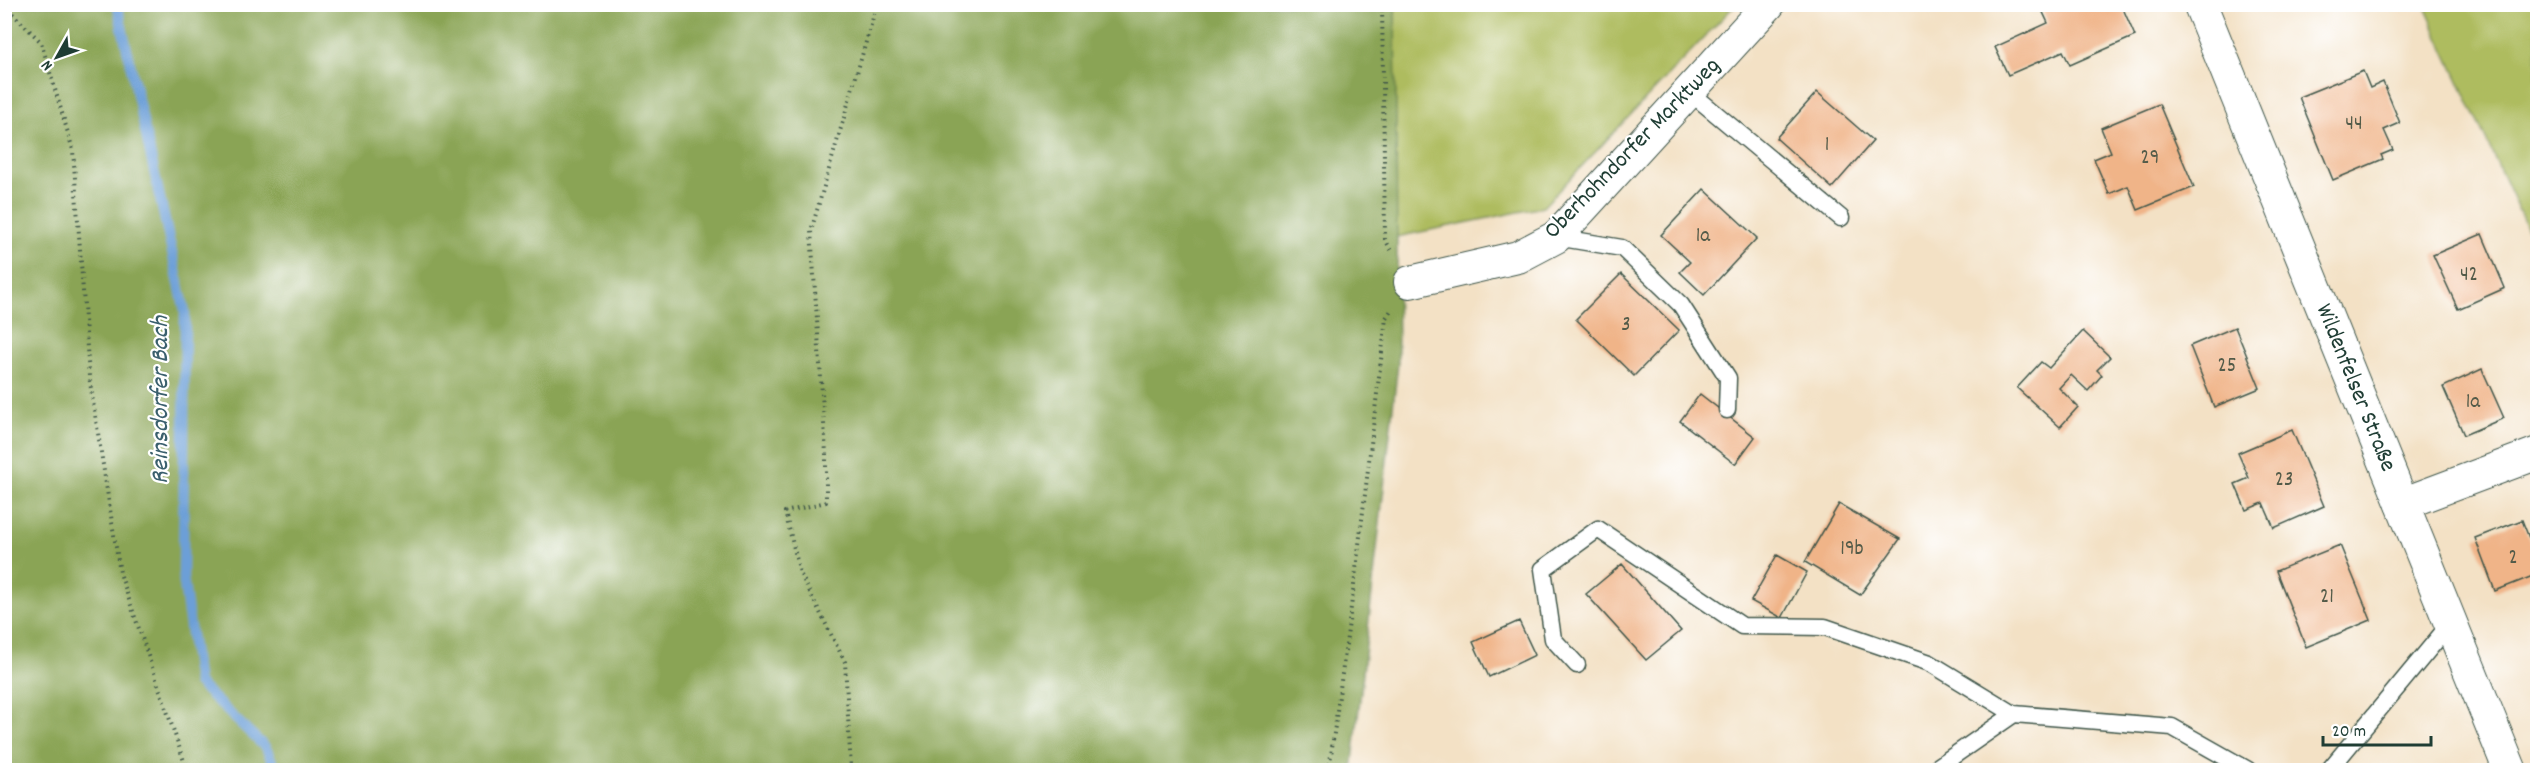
<svg xmlns="http://www.w3.org/2000/svg" width="2542" height="775" font-family="Dekko,sans-serif">
<rect width="100%" height="100%" fill="#fff"/>
<filter id="ink" filterUnits="userSpaceOnUse"><feTurbulence type="fractalNoise" baseFrequency=".0167" numOctaves="2"/><feDisplacementMap in="SourceGraphic" scale="12" xChannelSelector="R" yChannelSelector="G"/><feConvolveMatrix kernelMatrix="1 2 1 2 8 2 1 2 1" color-interpolation-filters="sRGB"/></filter>
<filter id="wash" filterUnits="userSpaceOnUse"><feTurbulence type="fractalNoise" baseFrequency=".008" numOctaves="4" result="noise"/><feDisplacementMap in="SourceGraphic" scale="24" xChannelSelector="R" yChannelSelector="G"/><feGaussianBlur stdDeviation="1.35" result="paint"/><feColorMatrix in="noise" values="0 0 0 0 0 0 0 0 0 0 0 0 0 0 0 0 0 1.4 0 .05"/><feComposite in="paint" operator="in"/></filter>
<g filter="url(#wash)">
<rect width="100%" height="100%" fill="#f3e1c5"/>
<path fill="#aebc5e" stroke="#667c49" stroke-width="1.5" d="M1395,5h340l-192,202 -147,30z
M2424,5h113l-1,243z"/>
<path fill="#8aa455" stroke="#547044" stroke-width="1.5" d="M5,5h1390l3,358 -46,407h-1347z"/>
<g fill="none" stroke-linecap="round" stroke-linejoin="round">
<path stroke="#6c9fd7" stroke-width="10" d="M117,4l68,307 -2,266 15,106 68,65 10,22"/>
</g>
<g id="blocks">
<path fill="#f0b488" d="M2043,4h78l14,32 -65,29 -7,-14 -55,24 -13,-28 53,-24 -8,-17z
M2363,71l7,17 13,-6 17,41 -16,7 9,20 -12,5 2,4 -50,21 -34,-83z
M1817,92l56,49 -41,47 -56,-50z
M2159,104l35,83 -56,23 -10,-24 -19,8 -15,-35 17,-7 -10,-24z
M1704,189l53,49 -53,57 -24,-23 10,-10 -29,-27z
M2482,234l23,54 -47,21 -25,-54z
M1621,274l58,56 -45,46 -58,-57z
M2235,327l25,61 -46,19 -24,-61z
M2083,331l27,26 -13,13 5,5 -14,16 -17,-16 -12,13 19,19 -18,20 -43,-39 24,-26 8,6z
M2482,369l22,49 -40,17 -21,-48z
M1700,394l55,43 -20,27 -55,-43z
M2292,430l32,76 -50,22 -11,-25 -17,7 -11,-26 14,-6 -11,-25z
M1839,504l61,35 -40,56 -55,-33z
M2522,520l16,41v13l-43,17 -20,-53z
M2340,545l31,75 -65,27 -30,-76z
M1777,555l30,17 -25,46 -31,-17z
M1622,564l59,67 -35,29 -60,-66z
M1519,621l16,34 -46,22 -16,-35z"/>
</g>
</g>
<g filter="url(#ink)">
<use href="#blocks" fill-opacity="0" stroke="#3f564a" stroke-width="1.5"/>
<g fill="none" stroke-linecap="round" stroke-linejoin="round">
<defs>
<path id="service" d="M1691,93l150,125
M1556,237l66,11 59,57 47,73 -1,32
M1577,665l-24,-26 -10,-70 55,-40 144,97 83,1 105,36 84,51
M1933,770l81,-56 158,13 76,43
M2329,770l120,-145"/>
<path id="minor" d="M1410,282l108,-25 38,-20 213,-233
M2402,504l136,-51"/>
<path id="primary" d="M2200,4l310,766"/>
</defs>
<use href="#service" stroke="#3f564a" stroke-width="19"/>
<use href="#minor" stroke="#3f564a" stroke-width="34"/>
<use href="#primary" stroke="#3f564a" stroke-width="35"/>
<path stroke="#3f564a" stroke-width="4" stroke-dasharray="1.5 4.5" stroke-linecap="butt" d="M1382,4l3,235 8,15
M4,5l37,37 32,108 16,226 31,197 67,197
M851,770l-6,-108 -45,-89 -15,-61 41,-10v-49l-15,-222 66,-227
M1329,770l27,-200 30,-252 6,-9"/>
<use href="#service" stroke="#fff" stroke-width="16"/>
<use href="#minor" stroke="#fff" stroke-width="32"/>
<use href="#primary" stroke="#fff" stroke-width="33"/>
</g>
</g>
<g text-anchor="middle" dominant-baseline="central" stroke-width="4.5" stroke-linejoin="round" paint-order="stroke">
<g font-size="21" fill="#535b49">
<text x="2354" y="125">44</text>
<text x="1827" y="146">1</text>
<text x="2150" y="159">29</text>
<text x="1703" y="237">1a</text>
<text x="2469" y="276">42</text>
<text x="1626" y="326">3</text>
<text x="2227" y="367">25</text>
<text x="2473" y="403">1a</text>
<text x="2284" y="481">23</text>
<text x="1852" y="550">19b</text>
<text x="2513" y="559">2</text>
<text x="2327" y="598">21</text>
</g>
<g font-size="24" fill="#1f3d34" stroke="#fff">
<text transform="translate(1633 149) rotate(-46)">Oberhohndorfer Marktweg</text>
<text transform="translate(2355 388) rotate(68)">Wildenfelser Straße</text>
</g>
<g font-size="26" font-style="italic" fill="#3a5f6d" stroke="#fff">
<text transform="translate(161 400) rotate(-90)">Reinsdorfer Bach</text>
</g>
</g>
<rect width="2542" height="775" fill="none" stroke="#fff" stroke-width="24"/>
<g transform="translate(57 57) rotate(230)" stroke="#ffffff" stroke-width="4.5" paint-order="stroke">
<path d="M0-4.5L10 22L0 15L-10 22Z" fill="#1f3d34"/>
<text y="-9" font-size="16" font-weight="bold" text-anchor="middle" fill="#1f3d34">N</text>
</g>
<path d="M2323 736v9h108v-9" fill="none" stroke="#1f3d34" stroke-width="3"/>
<text x="2332" y="736" font-size="18" fill="#1f3d34" stroke="#ffffff" stroke-width="4.5" paint-order="stroke">20 m</text>
</svg>
